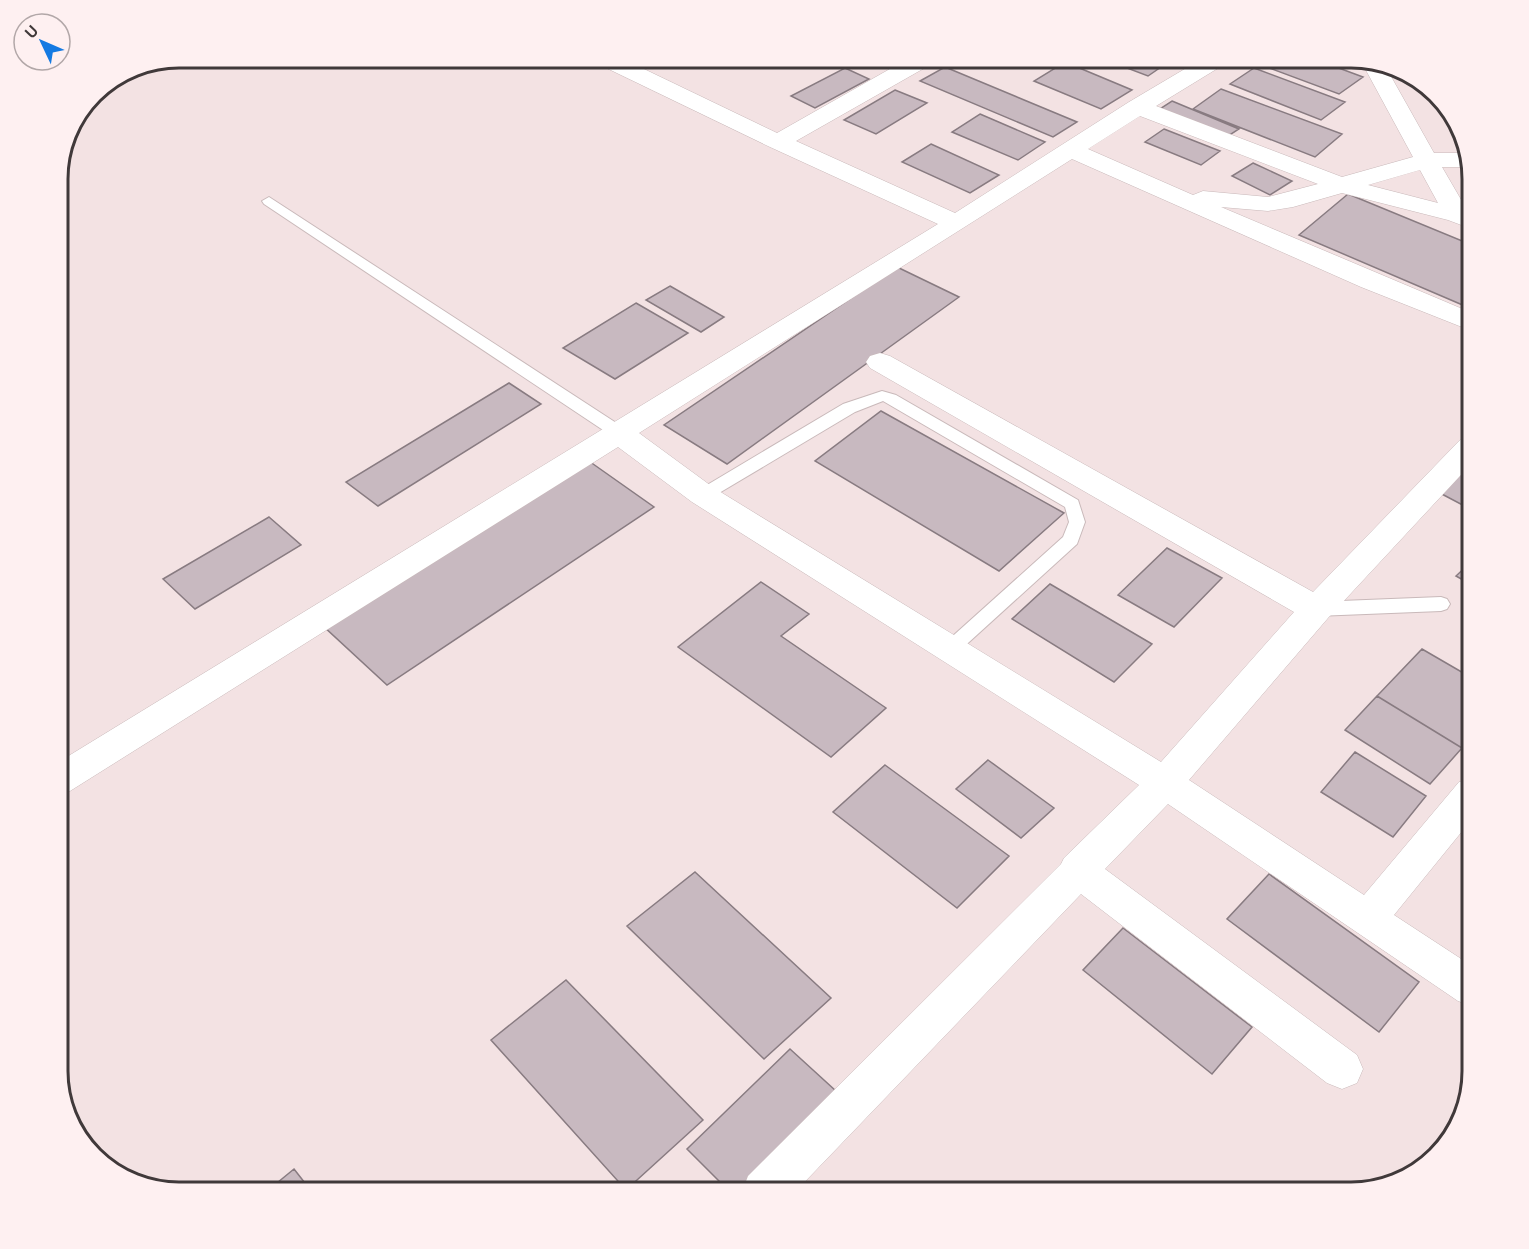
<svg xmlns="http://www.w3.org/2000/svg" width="1529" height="1249" font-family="'Space Grotesk',sans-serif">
<rect width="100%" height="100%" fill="#f3e2e3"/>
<path fill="#c8b9c0" stroke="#887b81" stroke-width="1.5" d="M864,57h44l-20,11z
M1098,57h74l2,1 -26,18z
M1321,57l-4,3 46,17 -24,17 -83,-31 8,-6z
M1065,62l67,28 -31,19 -67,-28z
M141,64l7,6 -34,12 -3,-3 22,-13z
M945,67l132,55 -24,15 -133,-56z
M845,68l24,11 -54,29 -24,-12z
M1254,68l91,34 -24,18 -91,-36z
M1221,89l121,45 -27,23 -122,-48z
M895,90l32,13 -51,31 -32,-14z
M1172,101l67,28 -17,11 -67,-28z
M980,114l65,28 -27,18 -66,-28z
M1164,129l56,22 -19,14 -56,-23z
M931,144l68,31 -29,18 -68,-31z
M1253,163l39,18 -22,14 -38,-19z
M1348,194l124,51v64l-173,-74z
M897,267l62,30 -232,167 -63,-39z
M670,286l54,31 -23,15 -55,-32z
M636,303l52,30 -73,46 -52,-31z
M509,383l32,21 -163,102 -32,-24z
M881,411l183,102 -65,58 -184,-110z
M586,459l68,48 -267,178 -66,-61z
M1472,462v48l-34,-18z
M269,517l32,28 -106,64 -32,-30z
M1167,548l55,30 -48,49 -56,-32z
M1472,561v24l-16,-9z
M761,582l48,32 -28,22 105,72 -55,49 -153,-110z
M1050,584l102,60 -38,38 -102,-63z
M1422,649l50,29v58l-10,12 -85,-52z
M1377,696l85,52 -32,36 -85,-54z
M1355,752l71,44 -33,41 -72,-45z
M988,760l66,48 -33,30 -65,-49z
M885,765l124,91 -52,52 -124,-96z
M695,872l136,126 -67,61 -137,-133z
M1269,874l150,108 -40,50 -152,-113z
M1123,928l129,99 -40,47 -129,-104z
M566,980l137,140 -77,70 -135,-150z
M790,1049l46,42 -99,101h-7l-43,-43z
M1464,1112l-22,38 -12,10z
M294,1169l18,23h-46z"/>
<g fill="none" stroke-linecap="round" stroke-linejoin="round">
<defs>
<path id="service" d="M269,197l355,231 2,4 -2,4h-12l-348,-232 -2,-3z
M882,391l14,4 182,105 7,22 -8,22 -120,109 -6,2 -6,-2 -3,-5 3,-5 118,-106 6,-15 -4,-15 -182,-106 -28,11 -146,87h-12l-2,-4 2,-4 146,-87z
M1441,597l6,2 3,5 -3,5 -6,2 -125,5 -6,-2 -3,-5 3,-5 6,-2z"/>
<path id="minor" d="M591,57h28l158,76 134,-76h27l-3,5 -139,79 159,72 174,-111 76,-45h26l-3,5 -72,44 186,71 71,-20 -52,-96 23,3 50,89h32l3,14h-27l25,43 5,3v16l-24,-9 -106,-27 -49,14 -25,4 -47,-4 251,106v18l-111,-44 -289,-128 -433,274 75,55 447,274 133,-150 -424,-244 -4,-6 4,-6 10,-3 10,3 423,236 149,-154 10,-3v28l-144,155 -139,162 175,115 95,-113 13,-4v41l-78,96 78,51v40l-14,-5 -290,-197 -63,65 252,186 6,14 -6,14 -15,6 -15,-6 -246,-189 -286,298h-53l6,-16 313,-312 3,-6 75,-73 -447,-283 -74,-55 -548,344 -13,5v-33l881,-539 -168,-77 -176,-85zM1140,116l178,68 -50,13 -65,-6 -10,4 -105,-46zM1420,170l18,33 -70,-18z"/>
</defs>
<use href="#service" stroke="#c9b9ba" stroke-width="2"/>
<use href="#minor" stroke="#c9b9ba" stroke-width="1"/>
<use href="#service" fill="#fff" fill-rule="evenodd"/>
<use href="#minor" fill="#fff" fill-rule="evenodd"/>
</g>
<path d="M0 0H1529V1249H0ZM179 68H1351A111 111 0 0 1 1462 179V1071A111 111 0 0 1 1351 1182H179A111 111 0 0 1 68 1071V179A111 111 0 0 1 179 68Z" fill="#fef0f1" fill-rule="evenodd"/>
<path fill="none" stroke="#40393a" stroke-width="3" d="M179 68H1351A111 111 0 0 1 1462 179V1071A111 111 0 0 1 1351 1182H179A111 111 0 0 1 68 1071V179A111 111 0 0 1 179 68Z"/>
<g transform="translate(42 42) rotate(314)"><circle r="28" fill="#fef0f1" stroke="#b2a7a8" stroke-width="1.5"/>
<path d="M0-4.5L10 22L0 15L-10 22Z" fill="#157ae2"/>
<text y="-9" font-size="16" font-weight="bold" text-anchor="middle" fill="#40393a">U</text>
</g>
</svg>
